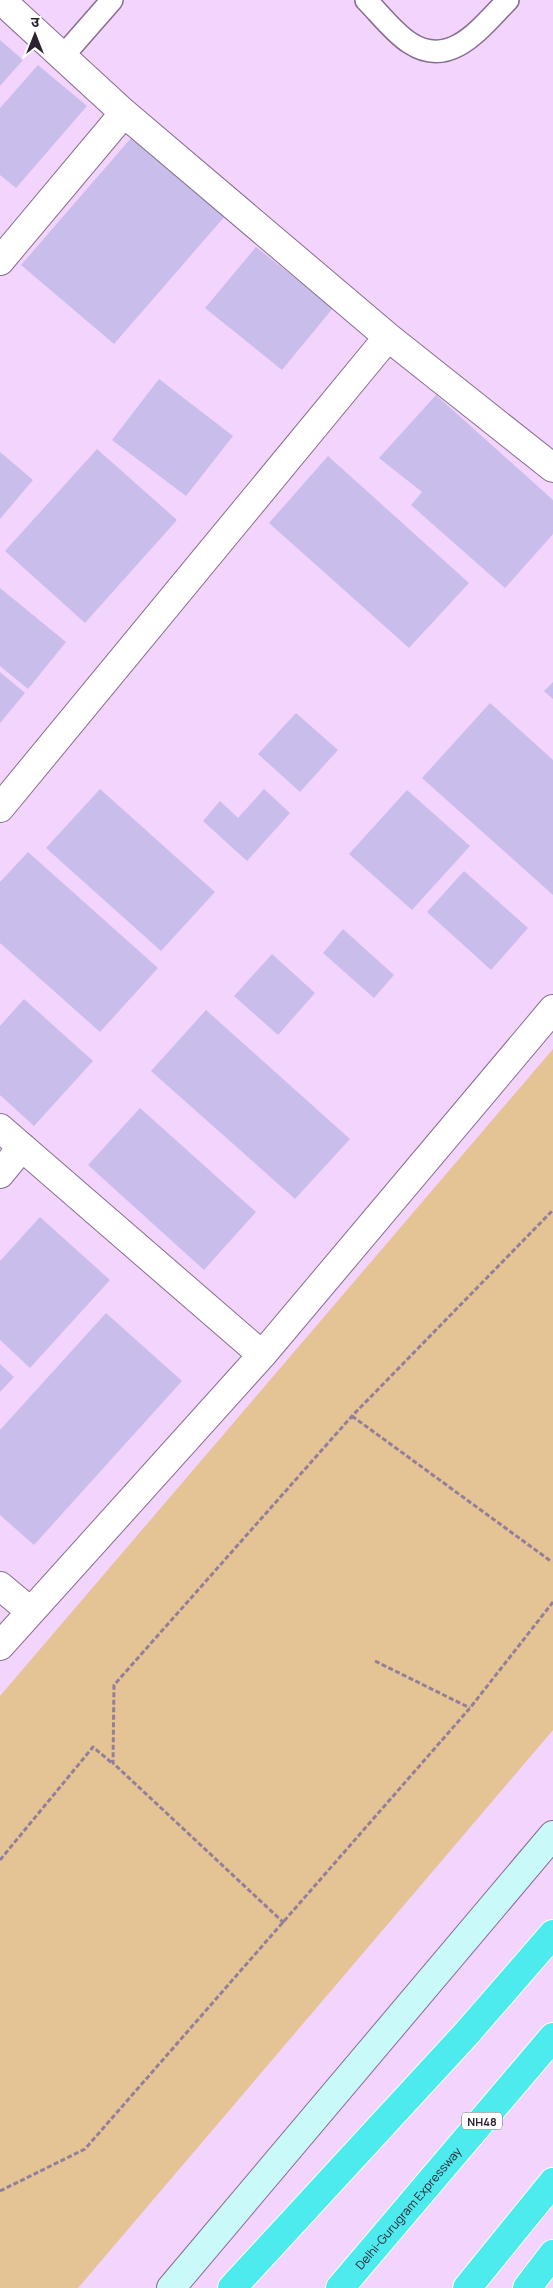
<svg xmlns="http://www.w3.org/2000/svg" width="553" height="2288" font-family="Manrope,'Noto Sans Devanagari',sans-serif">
<rect width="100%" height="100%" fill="#f2d4fd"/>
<path fill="#e4c394" d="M553,1049v681l-475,558h-78v-592z"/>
<path fill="#c9beeb" d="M0,40l23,20 -23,26z
M38,65l49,41 -71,82 -16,-13v-67z
M132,137l93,79 -111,128 -93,-79z
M256,247l77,61 -51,62 -77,-62z
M159,379l74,57 -47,60 -74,-56z
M436,395l117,105v34l-48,54 -94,-83 11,-13 -43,-34z
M97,449l80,71 -92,103 -80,-72z
M0,452l33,28 -33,39z
M328,456l141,127 -60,65 -140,-125z
M0,588l66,54 -38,47 -28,-23z
M0,672l25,21 -25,30z
M553,682v17l-9,-8z
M490,703l63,57v135l-131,-117z
M296,713l42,37 -38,42 -42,-38z
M100,789l115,103 -54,59 -115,-103z
M264,789l26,24 -43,48 -44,-40 17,-20 18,17z
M407,790l63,56 -58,64 -63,-56z
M28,852l130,116 -58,64 -100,-89v-61z
M464,871l64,57 -37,42 -64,-58z
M343,929l51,46 -20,23 -51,-45z
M272,954l43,39 -37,42 -44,-39z
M24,999l69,62 -59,65 -34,-31v-69z
M206,1010l144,129 -55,60 -144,-128z
M140,1108l116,104 -52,58 -116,-105z
M40,1217l70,63 -80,88 -30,-28v-79z
M106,1313l76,68 -148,164 -34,-30v-85z
M0,1364l14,13 -14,15z"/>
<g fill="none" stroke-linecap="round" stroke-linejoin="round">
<defs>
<path id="service" d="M366,0c13,13 29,34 44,43 41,27 72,-17 98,-43
M63,56l49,-56"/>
<path id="minor" d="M1,0l123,113 264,224 165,131
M0,261l124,-148
M0,808l388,-471
M0,1128l262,227
M0,1174l22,-27
M0,1586l30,25
M0,1646l262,-291 291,-346"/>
<path id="secondary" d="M171,2288l382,-453"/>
<g id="motorway">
<path d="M232,2288l235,-255 86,-99"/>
<path id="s1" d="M340,2288l213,-251"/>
<path d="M467,2288l86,-106"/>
<path d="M527,2288l26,-34"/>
</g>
</defs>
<use href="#service" stroke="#876d91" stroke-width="24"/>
<use href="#minor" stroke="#876d91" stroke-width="30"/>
<use href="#secondary" stroke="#876d91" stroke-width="30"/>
<use href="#motorway" stroke="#fff" stroke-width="30"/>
<path stroke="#947f9b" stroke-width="3" stroke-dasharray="5 2.5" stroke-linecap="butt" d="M352,1416l200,146
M375,1661l95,47
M0,1860l93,-113 19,16
M284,1923l-171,-160 1,-78 238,-269 201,-206
M0,2191l85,-42 385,-441 83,-106"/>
<use href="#service" stroke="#fff" stroke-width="21"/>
<use href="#minor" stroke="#fff" stroke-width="28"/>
<use href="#secondary" stroke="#caf9fa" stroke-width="28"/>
<use href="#motorway" stroke="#4debee" stroke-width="28"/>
</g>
<g text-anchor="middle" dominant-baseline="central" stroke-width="4" stroke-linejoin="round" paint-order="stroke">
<rect fill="#fff" stroke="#6b646e" stroke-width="1" x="462" y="2112.5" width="40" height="17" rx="4"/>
<g font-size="11" font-weight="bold" fill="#2c2130">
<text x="482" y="2121">NH48</text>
</g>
<g font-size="12" fill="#2c2130" stroke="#fff">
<text stroke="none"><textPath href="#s1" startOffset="105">Delhi-Gurugram Expressway</textPath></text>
</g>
</g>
<g transform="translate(35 35)" stroke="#ffffff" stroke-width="4" paint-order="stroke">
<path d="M0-4L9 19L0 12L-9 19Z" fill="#2c2130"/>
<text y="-8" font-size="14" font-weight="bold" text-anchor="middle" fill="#2c2130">उ</text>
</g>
</svg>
